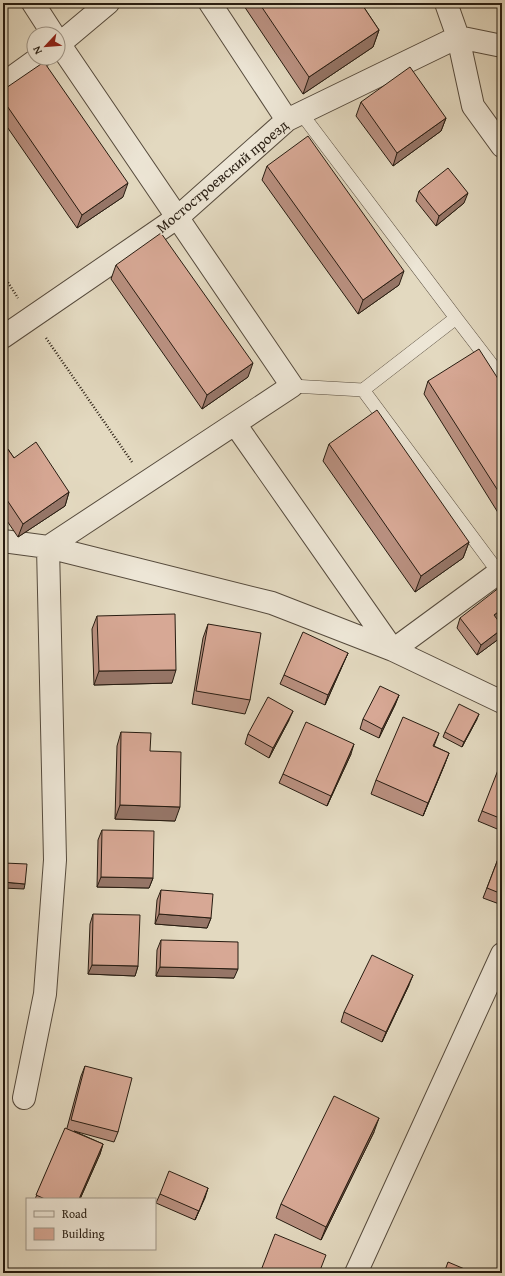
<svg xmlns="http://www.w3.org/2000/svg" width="505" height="1276" font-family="'Gentium Book Plus',serif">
<rect width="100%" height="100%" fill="#e3d9c0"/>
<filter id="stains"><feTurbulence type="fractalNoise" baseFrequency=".005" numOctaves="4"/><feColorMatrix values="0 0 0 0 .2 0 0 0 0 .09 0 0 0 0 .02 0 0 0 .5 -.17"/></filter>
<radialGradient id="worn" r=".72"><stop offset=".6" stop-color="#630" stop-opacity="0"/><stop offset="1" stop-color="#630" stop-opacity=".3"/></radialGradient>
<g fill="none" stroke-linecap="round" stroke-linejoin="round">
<defs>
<path id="service" d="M301,113l155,205
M292,386l71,4 136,183
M363,390l93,-72 46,60"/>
<path id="minor" d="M33,3l20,31
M210,3l77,117
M446,3l12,34 15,69 29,40
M58,45l50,-42
M3,84l36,-26
M3,337l175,-120 109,-97 171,-83 44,9
M235,424l158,226 109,-80
M3,541l45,6 224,56 121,47 109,52
M24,1098l21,-104 10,-134 -7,-313 244,-161 -234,-344
M356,1273l146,-319"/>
</defs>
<use href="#service" stroke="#564b3d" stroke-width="14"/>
<use href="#minor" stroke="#564b3d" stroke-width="24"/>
<path stroke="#271c11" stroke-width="2.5" stroke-dasharray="1 2" stroke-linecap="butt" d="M3,275l15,23
M46,338l86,124"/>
<use href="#service" stroke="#ede6d6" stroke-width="13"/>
<use href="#minor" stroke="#ede6d6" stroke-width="22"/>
</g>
<path fill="#b99080" stroke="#271c11" d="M242,3h119l18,27 -6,17 -70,47z
M3,90l120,107 -46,31 -74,-107z
M361,102l85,16 -5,13 -48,35 -37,-50z
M267,166l132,119 -41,29 -96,-134z
M419,191l45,12 -28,23 -20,-25z
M116,265l132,112 -46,32 -91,-130z
M428,381l74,4v134l-78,-125z
M3,442l11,16 55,34 -4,14 -47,31 -15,-22z
M329,444l140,98 -6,16 -48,34 -92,-131z
M97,616l75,67 -78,2 -2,-56z
M460,618l37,2 3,18 -23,17 -20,-27z
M208,624l42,76 -5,14 -53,-10 11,-66z
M348,653l-4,9 -19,43 -45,-21 4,-9z
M399,695l-4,10 -16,33 -19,-9 3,-10z
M477,719l-15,28 -19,-10 2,-5z
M289,720l-20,38 -24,-14 3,-10z
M121,732l29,19 25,70 -60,-2 2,-73z
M439,733l-5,13 15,7 -5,13 -21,50 -52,-22 5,-14z
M351,754l-24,52 -48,-23 4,-9z
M502,772v59l-24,-10 4,-10z
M102,830l51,48 -4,10 -52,-1 1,-47z
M498,859l4,2v44l-19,-7z
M161,890l50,28 -4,10 -52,-4 2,-24z
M93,914l45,52 -3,10 -47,-2 2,-50z
M161,940l73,38 -78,-2 1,-26z
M409,985l-27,57 -41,-20 3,-10z
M85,1066l33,66 -4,10 -40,-11 29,13 -3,10 -20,45h-45l32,-71 14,-52z
M374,1132l-53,108 -45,-22 5,-14z
M208,1188l-13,32 -39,-17 4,-9z"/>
<path fill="#967668" stroke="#271c11" d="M379,30l-6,17 -70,47 6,-17z
M446,118l-5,13 -48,35 4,-13z
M128,183l-5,14 -46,31 5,-13z
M468,193l-4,10 -28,23 3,-10z
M404,271l-5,14 -41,29 5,-14z
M253,363l-5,14 -46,32 5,-14z
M69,492l-4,14 -47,31 5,-13z
M469,542l-6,16 -48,34 6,-16z
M502,609v7l-12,9 4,-10z
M502,629v3l-2,6 -23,17 4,-10z
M348,653l-4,9 -19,43 3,-10z
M176,670l-4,13 -78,2 5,-14z
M399,695l-4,10 -16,33 3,-9z
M293,711l-4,9 -20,38 4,-10z
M479,714l-2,5 -15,28 2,-5z
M354,744l-3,10 -24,52 4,-10z
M449,753l-5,13 -21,50 5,-13z
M120,805l60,2 -5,14 -60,-2z
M101,877l52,1 -4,10 -52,-1z
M3,882l22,2 -1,5 -21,-1z
M159,914l52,4 -4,10 -52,-4z
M92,965l46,1 -3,10 -47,-2z
M160,967l78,2 -4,9 -78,-2z
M413,975l-4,10 -27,57 4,-10z
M379,1118l-5,14 -53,108 5,-13z
M103,1144l-3,10 -20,45h-1z
M208,1188l-3,10 -10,22 4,-9z"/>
<path fill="#d7a895" stroke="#271c11" d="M259,3h102l18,27 -70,47z
M44,62l84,121 -46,32 -79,-115v-10z
M410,67l36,51 -49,35 -36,-51z
M308,136l96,135 -41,29 -96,-134z
M448,168l20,25 -29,23 -20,-25z
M161,233l92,130 -46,32 -91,-130z
M479,349l23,36v112l-74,-116z
M377,410l92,132 -48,34 -92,-132z
M3,442l11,16 22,-16 33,50 -46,32 -20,-30z
M500,587l2,3v19l-8,6 8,11v3l-21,16 -21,-27z
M175,614l1,56 -77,1 -2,-55z
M208,624l53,9 -11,67 -54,-9z
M303,632l45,21 -20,42 -44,-20z
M380,686l19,9 -17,34 -19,-10z
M268,697l25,14 -20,37 -25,-14z
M459,704l20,10 -15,28 -19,-10z
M403,717l36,16 -6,13 16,7 -21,50 -52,-23z
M306,722l48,22 -23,52 -48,-22z
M121,732l30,1 -1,18 31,1 -1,55 -60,-2z
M3,764l2,59h-2z
M498,770l4,2v47l-20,-8z
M102,830l52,1 -1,47 -52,-1z
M498,859l4,2v33l-15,-6z
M4,863l23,1 -2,20 -22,-2z
M161,890l52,4 -2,24 -52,-4z
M93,914l47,1 -2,51 -46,-1z
M161,940l77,2v27l-78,-2z
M372,955l41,20 -27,57 -42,-20z
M85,1066l47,12 -14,54 -47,-12z
M334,1096l45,22 -53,109 -45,-23z
M65,1128l38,16 -24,55h-34l-9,-4z
M169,1171l39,17 -9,23 -39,-17z
M275,1234l51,21 -7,18h-59z
M448,1262l26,11h-30z"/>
<g text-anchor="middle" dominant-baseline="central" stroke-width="3" stroke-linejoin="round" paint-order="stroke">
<g font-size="15" fill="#271c11" stroke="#ede6d6">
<text transform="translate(222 176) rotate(-40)">Мостостроевский проезд</text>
</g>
</g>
<rect width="505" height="1276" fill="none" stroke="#e3d9c0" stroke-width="16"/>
<rect x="4" y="4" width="497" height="1268" fill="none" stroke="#271c11" stroke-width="2"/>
<rect x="8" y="8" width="489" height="1260" fill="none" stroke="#271c11"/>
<rect x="26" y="1198" width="130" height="52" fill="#ede6d6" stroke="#9e9587"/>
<rect x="34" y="1211" width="20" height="6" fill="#ede6d6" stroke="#9e9587"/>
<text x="62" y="1218" font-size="12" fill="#271c11">Road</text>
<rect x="34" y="1228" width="20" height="12" fill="#d7a895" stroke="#9e9587"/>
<text x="62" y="1238" font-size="12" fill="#271c11">Building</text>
<g transform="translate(46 46) rotate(244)"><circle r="19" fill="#ede6d6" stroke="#9e9587"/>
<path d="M0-3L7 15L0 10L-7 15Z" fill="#8f2418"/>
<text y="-6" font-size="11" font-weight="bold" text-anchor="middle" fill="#271c11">N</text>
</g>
<rect width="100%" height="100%" filter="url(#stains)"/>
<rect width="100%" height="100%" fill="url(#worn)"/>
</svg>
